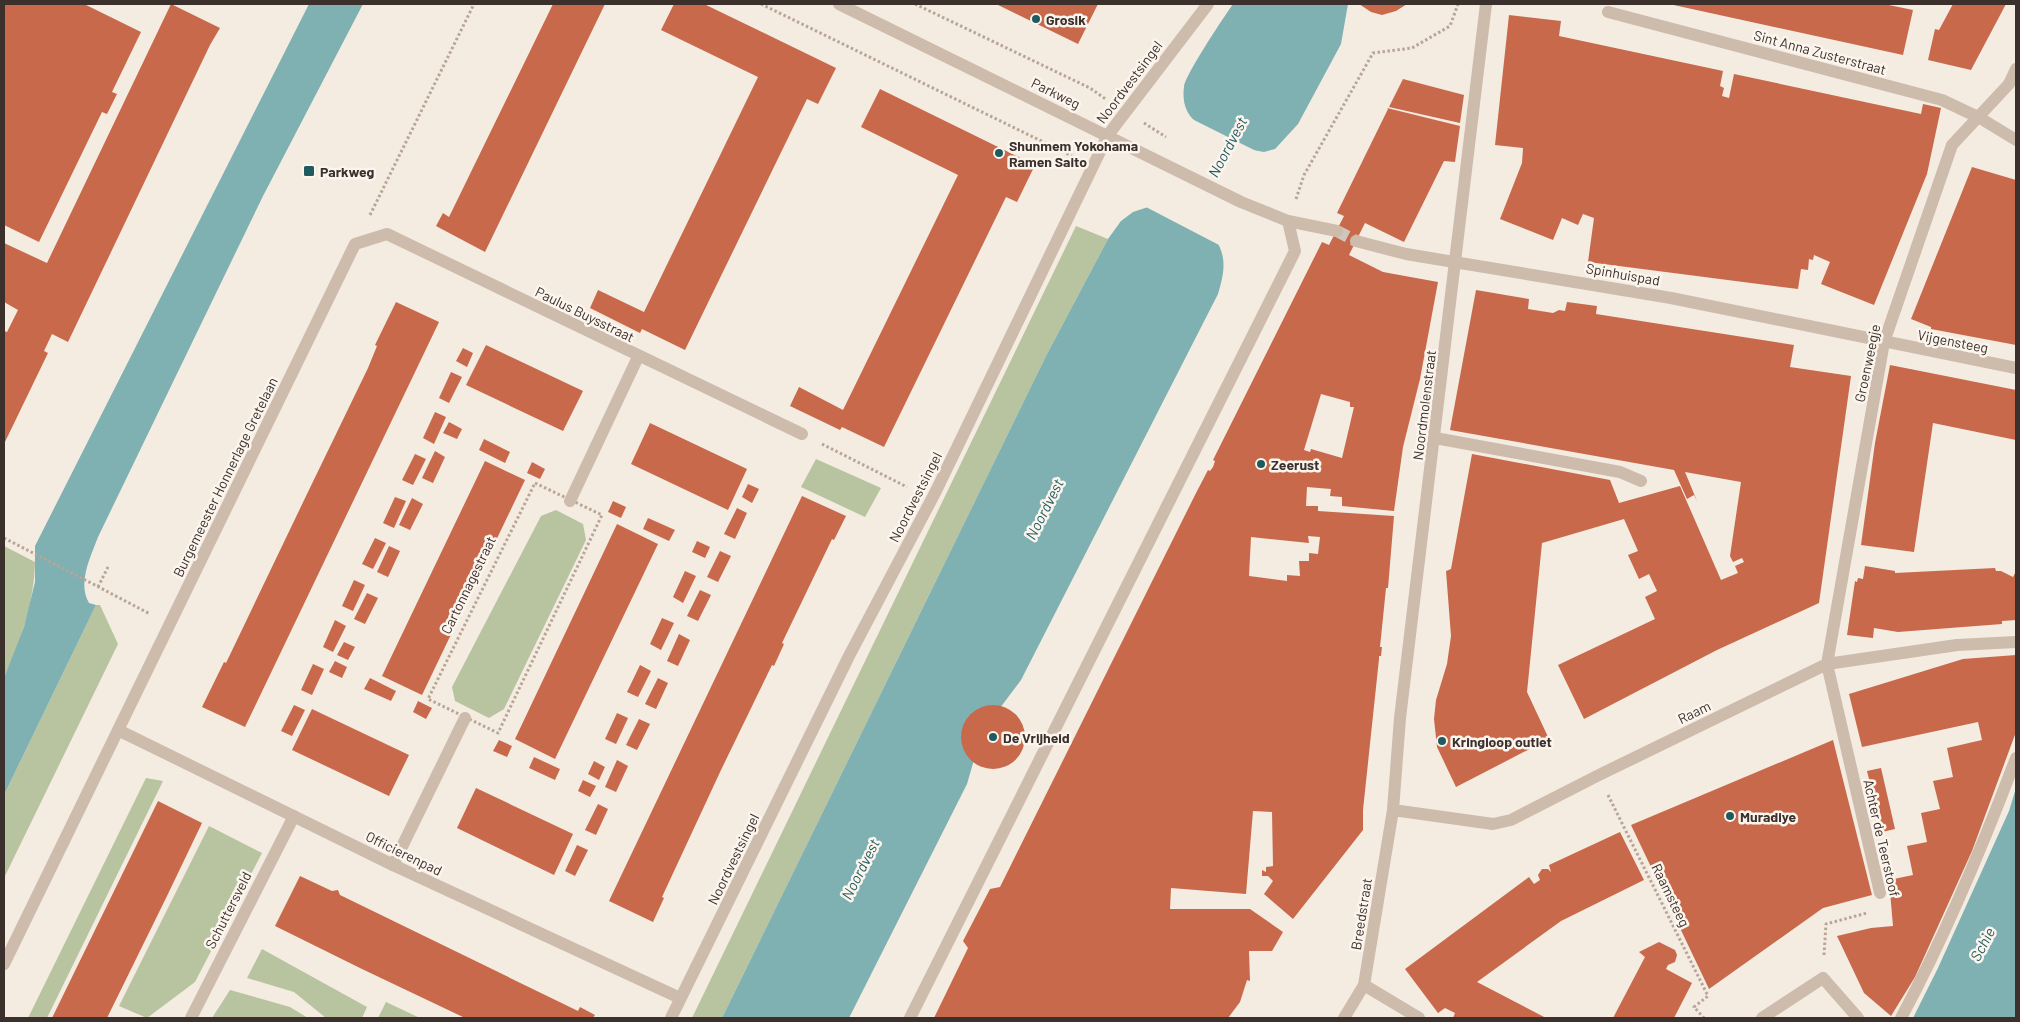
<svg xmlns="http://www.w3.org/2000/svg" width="2020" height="1022" font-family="Barlow,sans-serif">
<rect width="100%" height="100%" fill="#f4ebe1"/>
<path fill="#b8c4a0" d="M1076,226l32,13 -61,115 -325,664h-30z
M816,459l65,29 -16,29 -64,-30z
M556,510l27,14 3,16 -82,169 -15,9 -34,-17 -3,-14 89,-171z
M4,546l31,16c-1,41 -14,80 -31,116z
M96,605h4l18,39 -114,234v-83z
M146,778l17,3 -116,237h-19z
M209,826l53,27 -67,129 -48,36 -28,-12z
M262,949l105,58 -5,11h-36l-32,-26 -47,-14z
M230,990l60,17 18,11h-96z
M386,1002l34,16h-42z"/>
<path fill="#7fb0b2" d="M309,4h54l-100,192 -165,341c-7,19 -21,46 -9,66l7,2 -92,190v-117l20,-51 11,-45v-36z
M1233,4h115l-7,40 -43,80 -23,25 -11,3 -11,-2 -39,87c14,20 10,36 4,57l-197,386 -39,52 -15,52 -118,234h-127l325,-664 61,-115 13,-18 12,-9 15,-5 9,1 42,-84c-13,-8 -17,-22 -15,-37 1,-12 40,-70 49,-83z
M2016,788v230h-103l25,-50 71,-157z"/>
<path fill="#f4ebe1" d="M1186,116l74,37 -6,-1 -37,85 3,6 -1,2 -75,-39 12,-1 39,-80z"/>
<path fill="#c8694b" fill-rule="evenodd" d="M4,4h80l57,28 -29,60 5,2 -10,20 -5,-2 -63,130 -35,-17z
M171,4l49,24 -10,17 -142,297 -16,-8 -8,17 4,2 -44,91v-113l3,1 11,-22 -14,-8v-59l43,20z
M553,4h52l-120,248 -49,-26 7,-13 6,4z
M674,4h30l132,64 -18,36 -11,-5 -122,251 -43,-21 -2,4 -50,-25 8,-18 46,22 114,-235 -97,-47z
M996,4h102l-20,40z
M1359,4h48l-11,7 -14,4 -11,-3z
M1669,4h215l29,6 -10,45z
M1953,4h53l-35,66 -43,-10 7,-31 4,1z
M1509,15l52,6 -2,15 164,35 -3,15 4,2 -2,8 7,2 5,-24 187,40 2,-10 18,4 -14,66 -53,131 -53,-21 9,-22 -16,-7 -1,5 -4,-1 -1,11 -7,-1 -3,20 -210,-27 6,-44 -11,-4 -5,11 -16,-7 -9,22 -53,-21 22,-56 1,-15 -28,-3z
M1403,79l61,16 -4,28 -71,-16z
M880,89l155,76 -18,37 -11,-5 -122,250 -42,-20 -2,3 -50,-24 9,-19 44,23 115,-235 -97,-48z
M1387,108l73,18 -5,36 -11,-1 -40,81 -39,-19 -16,32 34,17 55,10 -18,97 -17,68 -9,64 -52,-5v-9l-12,-1 1,-7 -24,-2 -1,19h12v5l76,5 -6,72h-2l-6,59h2l-1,9h-2v3l-16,151v20l-70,89 -29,-25 9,-13 -5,-5h-6v-6l4,2v-5l7,-1 -1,-54 -19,-1 -7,83 -75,-6 -1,21h80l33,23 -11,19h-23l1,30 -3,-1 -7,22 -12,16h-294l34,-70 -5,-7 27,-52 10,-2 195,-392 13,-25 2,1 3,-4 2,-6 -2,-1 109,-218 7,3 14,-27 1,-2 -7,-3 51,-104zM1321,394l29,8v5h4l-12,51 -31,-9 -1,3 -6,-2zM1308,536l12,1 -2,17 -9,-1v8h-10l1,15 -13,-1v6l-38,-5 2,-39 58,6z
M1972,167l44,13v165l-85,-16v-2l-20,-8z
M1476,290l53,9 -1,10 25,4 6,-3 6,1 2,-9 30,4 -1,8 198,31 -4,22 61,9 -32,227 -102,47 -133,69 -26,-54 97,-46 -10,-22 12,-6 -8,-17 -10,5 -11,-24 10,-4 -14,-32 -82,24 -15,149 22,47 -93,48 -19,-40 -3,-28 2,-19 11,-36 4,-28 -5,-65 5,-2 21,-115 138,26 9,23 61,-17 41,94 17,-7 -3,-7 9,-4 -2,-4 -9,4 -3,-6 11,-74 -56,-10 12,29 -3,-6 -7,4 -13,-29 -224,-40z
M396,302l43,20 -194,405 -43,-20 22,-45 2,1 81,-169 61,-126 9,-22 -2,-1z
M486,345l97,46 -20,40 -97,-46z
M463,348l10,5 -6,14 -11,-6z
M1890,365l126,25v50l-83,-17 -19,129 -53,-7 14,-102z
M451,372l11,5 -13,26 -10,-5z
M435,412l11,5 -12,27 -11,-6z
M449,422l13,7 -5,10 -14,-6z
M650,423l97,46 -19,41 -97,-46z
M484,439l26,13 -5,11 -26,-13z
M435,451l10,6 -12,26 -11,-5z
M415,454l11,5 -13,26 -11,-5z
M485,461l40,19 -103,215 -40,-19z
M532,462l13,7 -5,10 -13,-6z
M748,484l11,5 -7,14 -10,-6z
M802,496l44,20 -12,24 -2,-1 -50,104 2,1 -10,22 -2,-1 -51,105 -59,127 2,1 -11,24 -44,-21z
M395,497l11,4 -12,27 -11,-5z
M412,498l11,6 -13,26 -11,-5z
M613,501l13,6 -5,11 -13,-6z
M737,508l10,5 -12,26 -11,-5z
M648,518l27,12 -6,11 -26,-12z
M617,524l41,20 -103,215 -40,-20z
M375,538l11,5 -13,26 -11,-5z
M697,541l13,6 -5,11 -13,-6z
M389,546l11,5 -12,26 -11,-5z
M720,551l11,5 -13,26 -11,-5z
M1865,566l30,5v2l100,-5 1,3h5l12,6 3,-6v49l-14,1v3l-104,8 -24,-4 -1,10 -26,-3 8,-54 2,1 1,-4 5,1z
M685,571l11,5 -13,27 -10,-6z
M354,580l11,5 -12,26 -11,-5z
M700,590l11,5 -13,26 -11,-5z
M367,593l11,5 -13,26 -11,-5z
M662,618l12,5 -13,27 -11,-6z
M335,620l11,6 -13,26 -10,-5z
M679,634l11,6 -12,26 -11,-5z
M344,642l11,5 -7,13 -11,-5z
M2016,655v77l-44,119 -57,126 -24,39 -27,-23 -27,-57 34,-8 22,-2 -4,-46 24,-5 -6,-29 20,-4 -6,-29 19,-4 -7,-28 20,-4 -6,-29 35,-8 -4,-18 -116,25 -13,-53 114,-35z
M335,661l12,6 -5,11 -13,-6z
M313,664l11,5 -12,26 -11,-5z
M640,665l11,6 -13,26 -11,-5z
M370,678l26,13 -5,10 -27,-12z
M658,678l10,5 -12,26 -11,-5z
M418,701l14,7 -6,11 -13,-7z
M294,705l11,5 -13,26 -11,-5z
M961 737a32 32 0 1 1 64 0a32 32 0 1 1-64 0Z
M312,709l97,46 -20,41 -97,-46z
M617,713l11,5 -12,26 -11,-5z
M639,719l11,5 -13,26 -11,-5z
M499,740l13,6 -5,11 -14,-6z
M1833,740l39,155 -49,13 -114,81 -78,-164z
M534,757l26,12 -5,11 -26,-12z
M617,760l11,6 -12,26 -11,-5z
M594,761l11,6 -6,13 -11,-6z
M1881,768l14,61 -13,3 -15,-61z
M583,780l13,6 -6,11 -12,-6z
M476,788l97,46 -19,41 -97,-47z
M158,801l44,22 -35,73 -60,122h-55z
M598,804l10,5 -12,26 -11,-5z
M1620,832l24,48 -83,41 -84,61 69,36h-93l2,-5 -10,-5 -7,5 -33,-44 124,-92 5,7 6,-4 -2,-5 4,-6h6l3,3 -2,-7z
M577,845l11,5 -13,26 -10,-5z
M300,876l32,15 6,-1 2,5 238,116 2,-4 15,8 -2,3h-128l-103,-49 -87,-43z
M1659,942l16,8 2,5 -2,7 -7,3 -2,4 26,14 -18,35h-61l32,-61 -6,-5z"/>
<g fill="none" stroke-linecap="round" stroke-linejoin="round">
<path stroke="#cfc6bd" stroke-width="12" stroke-dasharray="12 6" stroke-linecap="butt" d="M1337,231l19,10"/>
<path stroke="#b9a596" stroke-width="3" stroke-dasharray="2.5 2.5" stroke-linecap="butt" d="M761,4l311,152
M915,4l175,84 17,12
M1144,123l22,14
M1296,199l8,-24 69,-122 39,-5 38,-22 8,-22
M370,215l104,-211
M822,444l85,43
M535,483l67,32 -104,218 -70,-34z
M93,584l57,30
M98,587l11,-22
M1608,795l100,201 -14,11 10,11
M1824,955l2,-31 41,-11"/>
<path stroke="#cdbbac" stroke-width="12" d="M1435,438l185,34 21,9
M570,501l68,-144
M1827,664l53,229
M393,865l72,-147"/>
<path stroke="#cdbbac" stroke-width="12" d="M191,1018l103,-202
M1901,1018c45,-84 81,-170 115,-260"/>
<path stroke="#cdbbac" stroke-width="12" d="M839,4l402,198 47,19 49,10
M1608,12l334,88 38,18 36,22
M1356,241l50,13 265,44 345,70
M1827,664l57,-322 68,-197 57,-61 7,-15
M118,730l275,135 287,133
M1393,810l100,14 18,-4 88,-45 228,-111 130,-19 59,-3
M4,964l351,-720 32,-10 415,200
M1364,985l55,33
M671,1018l178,-362 87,-165 172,-356 100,-131
M910,1018l385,-767 -7,-30
M1344,1018l20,-33 29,-175 7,-92 86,-714
M1762,1018l61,-40 35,40"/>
<path stroke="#b9a596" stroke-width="3" stroke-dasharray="2.5 2.5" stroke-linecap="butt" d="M4,538l89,46"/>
</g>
<g fill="#1f5a5e" stroke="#fbf5ee" stroke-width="2">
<circle cx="1036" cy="19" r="5"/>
<circle cx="999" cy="153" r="5"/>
<rect x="303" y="165" width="12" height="12" rx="2.5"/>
<circle cx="1261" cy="464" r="5"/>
<circle cx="993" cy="737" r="5"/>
<circle cx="1442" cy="741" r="5"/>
<circle cx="1730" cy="816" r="5"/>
</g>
<g text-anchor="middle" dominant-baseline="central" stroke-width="5" stroke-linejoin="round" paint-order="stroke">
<g font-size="14" font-weight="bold" fill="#3b302b" stroke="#fbf5ee" text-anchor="start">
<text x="1046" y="19">Grosik</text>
<text x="1009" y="145">Shunmem Yokohama<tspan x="1009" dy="16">Ramen Saito</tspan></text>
<text x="320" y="171">Parkweg</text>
<text x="1271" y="464">Zeerust</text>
<text x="1003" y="737">De Vrijheid</text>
<text x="1452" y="741">Kringloop outlet</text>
<text x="1740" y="816">Muradiye</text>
</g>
<g font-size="14" fill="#3b302b" stroke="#fbf5ee">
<text transform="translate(1820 52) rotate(15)">Sint Anna Zusterstraat</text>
<text transform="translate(1129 82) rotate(-53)">Noordvestsingel</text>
<text transform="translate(1056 93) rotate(26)">Parkweg</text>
<text transform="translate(1623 274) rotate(10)">Spinhuispad</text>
<text transform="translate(585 314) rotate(26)">Paulus Buysstraat</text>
<text transform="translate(1953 341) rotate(11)">Vijgensteeg</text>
<text transform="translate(1867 363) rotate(-78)">Groenweegje</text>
<text transform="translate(1424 405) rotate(-83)">Noordmolenstraat</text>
<text transform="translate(225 477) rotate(-64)">Burgemeester Honnerlage Gretelaan</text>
<text transform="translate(915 497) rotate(-63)">Noordvestsingel</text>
<text transform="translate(468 585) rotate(-64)">Cartonnagestraat</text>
<text transform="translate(1694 712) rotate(-26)">Raam</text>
<text transform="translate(1882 838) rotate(77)">Achter de Teerstoof</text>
<text transform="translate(404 853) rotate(26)">Officierenpad</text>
<text transform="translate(733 859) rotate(-64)">Noordvestsingel</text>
<text transform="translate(1671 895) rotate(64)">Raamsteeg</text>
<text transform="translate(228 910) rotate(-63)">Schuttersveld</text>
<text transform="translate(1361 914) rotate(-81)">Breedstraat</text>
</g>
<g font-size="15" font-style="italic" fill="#1f5a5e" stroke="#fbf5ee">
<text transform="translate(1227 147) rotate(-62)">Noordvest</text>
<text transform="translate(1044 509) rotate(-63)">Noordvest</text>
<text transform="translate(860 869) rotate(-63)">Noordvest</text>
<text transform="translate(1982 944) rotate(-62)">Schie</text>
</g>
</g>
<rect width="2020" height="1022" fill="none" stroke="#3b302b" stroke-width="10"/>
</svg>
